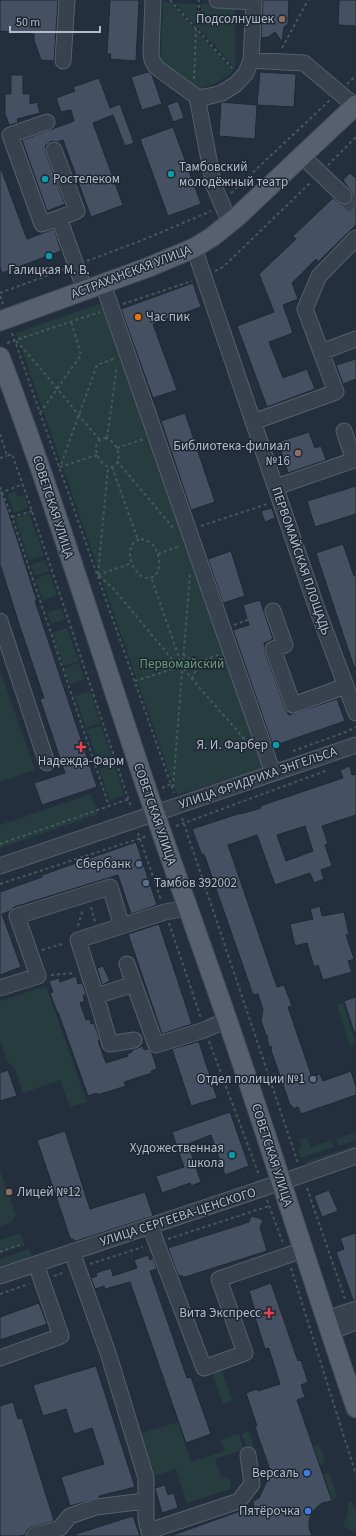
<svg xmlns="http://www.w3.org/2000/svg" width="356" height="1536" font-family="'Source Sans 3',sans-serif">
<rect width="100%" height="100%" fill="#242f3e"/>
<path fill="#263c3f" d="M163,2l8,1 62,68c-9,9 -22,15 -35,18l-35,-25 -2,-6z
M175,3l22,1 -1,17h4l1,-17 29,1 3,2 2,7v54z
M105,302l162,465 -90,28 -161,-462z
M16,491l2,6 6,-2 4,13 -14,5 -7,-19z
M29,513l15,43 -15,4 -14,-42z
M45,560l4,11 -15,5 -3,-11z
M50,574l7,21 -14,5 -8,-21z
M61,608l4,11 -14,5 -4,-11z
M67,628l12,33 -15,5 -12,-33z
M79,663l6,16 -15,5 -6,-16z
M0,670l35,100 -35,12z
M90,691l11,32 -15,5 -11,-32z
M101,725l12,35 -14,5 -12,-35z
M114,764l10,31 -14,5 -11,-31z
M91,794l7,20 -98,34v-23z
M46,986l41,116 -17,5 -10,-27 -37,13 -8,-24 -9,-9 -6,-20v-39z
M343,1003l13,40 -6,3 -13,-41z
M354,1133h2v7l-18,6 -2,-7z
M307,1137l4,10 21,-7 2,7 -34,11 -2,-9 4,-1 -3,-8z
M356,1145v3l-50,16 -1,-2z
M0,1171l16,44 -4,7 -12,5z
M20,1233l5,12 -25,8v-13z
M29,1249l3,9 -32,11v-10z
M221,1367l11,34 -8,3 -2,-2 -9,-26 2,-5z
M178,1422l13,40 34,-11 -4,-11 18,-6 5,16 -29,9 6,18c8,-1 13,4 8,12l-42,14 -11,-34 -22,7 -14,-42z
M249,1431l5,16 -7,2 -5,-15z
M319,1445l6,18 -5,2 -7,-19z
M329,1472l8,26 -5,2 -9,-26z
M352,1502l4,12v18l-13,-5 5,-16 -1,-8z"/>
<path fill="#455162" stroke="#1f2835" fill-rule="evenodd" d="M0,0h58l-4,61 -13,-1 -7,-20v-6l-34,-3z
M110,0h29l-3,61 -26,-2 1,-5h-4z
M263,0h26l-1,24 -4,3 -2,15 -7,-10 -7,5 -7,1z
M339,0h17v26l-18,-1z
M148,72l4,3 10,29 -20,6 -11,-33z
M260,72l36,2 -2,33 -37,-2z
M11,75h12v19h7v10l7,-2 3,11 -23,6 1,4 -9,2 -3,-9 -1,1v-23h6z
M99,78l11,30 10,-4 14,39 -9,3 -12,-31 -20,8 30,82 -32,12 -28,-77 -6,2 -6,-1 -6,5 1,7 19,51 -18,7 -25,-71 52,-19 -3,-11 -10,2 -5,-14 19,-7 -2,-4z
M178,101l6,17 -11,4 -6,-17z
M221,102l36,3 -2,34 -36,-3z
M173,127l28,77 -33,12 -28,-77z
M0,169h1l26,70 27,-10 7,22 -59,22 -2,-6z
M350,173l4,4 2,-1v49l-38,37 -2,-3 -24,24 6,16 -15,6 10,28 -24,9 14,36 24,-9 8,20 -48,18 -30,-81 37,-14 -15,-38 37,-35 -3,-3 40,-38 9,7 5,-1 4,-2 2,-4 -1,-5 -9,-13z
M193,283l8,24 -48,17 24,66 -24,8 -32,-89z
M356,359v20l-13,5 -7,-19z
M185,413l30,89 -24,8 -30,-89z
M309,432l6,16 6,-2 5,14 -38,13 -10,-31z
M356,486v28l-41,13 -8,-26z
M0,492h2l35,109h-2l62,186 -55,18 -8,-22 31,-10 -25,-74 4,-1 -26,-77 -18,-57z
M272,508l3,10 -10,4 -4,-11z
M343,544l11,32 2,-1v92h-2l-38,-114z
M231,551l14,45 -22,7 -15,-44z
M260,600l13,39 -9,4 1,9 20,56 4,7 48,-16 8,22 -72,25 -40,-116 16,-5 -6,-20z
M350,766l2,9 4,-1v41l-34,11 6,18 -3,1 7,21 -11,4 3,9 -10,4 -4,-10 -35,12 -18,-50 -29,10 49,142 7,-2 8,21 -4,1 24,70 8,-3 3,7 28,-10 5,16v8l-55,19 -3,-7 -5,2 -1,-3 -2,-1 -19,-55 1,-3 -3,-1 -2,-7 1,-3 -2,-1 -5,-14 2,-11 -5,-16 -4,1 -2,-3 -48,-138 -2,1 -10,-26 49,-16v1l20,-6 -1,-2 83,-28 -3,-8zM305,826l8,25 -27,10 -9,-26z
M136,842l21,63 -26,9 -13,-39 -104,32 -4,4 -8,3 19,53 -21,8v-83l42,-15v-2z
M320,906l2,10 22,-4 5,22 -3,1 8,24 -6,2 4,11 -29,8 -5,-15 -4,2 -7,-24 -12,3 -5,-22 23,-5 -3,-10z
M159,924l33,100 -30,10 -34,-100z
M103,966l7,15 -8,4 -5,-17z
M76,976l2,8 4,-1 4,11 -3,2 2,5 -5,2 6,17 4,-1 1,5 3,-1 6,17 -2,1 8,22 22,-7 -1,-2 5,-2v-2l11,-4 1,4 4,-1 4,4 5,16 -6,2 1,2 -28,9 2,4 -29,9v-2l-9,3 -30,-84h-1l-7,-19 3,-1 -4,-11 10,-3 1,4z
M356,997v35h-2l-10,-31z
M197,1042h2l18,56 -26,8 -19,-57z
M8,1070l9,26 -17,5v-28z
M230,1112l19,54 -24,9 -14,-40 -23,9 13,38 -10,4 -1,-3 -28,10 -6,-17 28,-9 -12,-35z
M65,1131l25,78 55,-17 8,24 -77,25 -6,-3 -33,-98z
M329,1190l9,21 -16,6 -8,-21z
M251,1216l8,2 4,3 -3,6 7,24 -82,26 -7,-2 -10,-27 81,-26z
M356,1233v67h-3l-17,-48 8,-3 -4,-11z
M148,1255l2,5 3,-2 4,11 -7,2 37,107 4,-1 20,57 -25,9 -56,-161 -25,7 -1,-3 -9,3 -4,-11 6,-2 -1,-3 15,-5 2,8 24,-8 -3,-8z
M271,1283l27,78 3,-1 7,22 -7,3 4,12 -8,3 35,101 -10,2 -5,4 -5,6 -3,7v8l3,8h-139v-1l81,-29 -1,-5 6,-3 8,-17 -3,-10 6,-1 -15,-43 2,-1 -11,-33 11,-4 1,2 22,-7 -11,-35 -1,-1 -3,1 -12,-38 2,-1 -6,-19z
M39,1303l8,21 -47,16v-23z
M96,1366l39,121 -36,9v2l-29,8 -9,-29 43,-13 -12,-36 -18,6 -8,-25 -23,7 -10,-31z
M13,1402l5,17 4,-1 32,103 -23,7 -4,2 -2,5 -5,1h-20v-130z
M165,1485l3,10 6,-2 4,15 -16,5 -7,-25z
M133,1516l7,20h-64v-2z"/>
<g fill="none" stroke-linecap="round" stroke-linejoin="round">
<path stroke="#3a4453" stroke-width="15" stroke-dasharray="15 8" stroke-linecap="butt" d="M344,196l12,13"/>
<defs>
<path id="minor" d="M153,0l-2,53 1,7 4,7 41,30h9l16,-4 14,-9 10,-11 5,-13 3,-58 -37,-2
M251,60l53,3 51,43
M63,61l4,-61
M197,97l17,89 16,37
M47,122l-37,13 32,89 17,-6
M54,150l23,61 -18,7 26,72
M302,156l42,40
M194,248l122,358 40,107
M103,284l170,489
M321,352l-16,-43 14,-33 37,-38
M253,422l83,-30 -15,-40 35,-13
M276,487l78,-27 -10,-29
M273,611l12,34 -12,4 20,56 53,-19
M0,621l47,142
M0,866l356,-121
M127,964l7,20
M0,988l38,-12 -21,-60 93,-29 12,39
M96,996l-18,-56 87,-28 22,-4
M134,1040l-24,4 -14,-48 38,-12 22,61 48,-15 23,-10
M150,1226l54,142 41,-15 -26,-74 84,-29
M72,1252l37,104 37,122v41l4,17
M0,1276l282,-94 74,-26
M326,1319l30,-10
M330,1332l26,-10
M0,1358l61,-22 -25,-72
M149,1531l90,-30 13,-17 -4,-29
M34,1536l26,-8 10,-12 26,-9 49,-6"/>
<path id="major" d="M0,321l149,-54 45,-19 18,-11 26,-21 118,-111
M0,357c54,142 98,288 147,433 26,77 54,154 81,232 44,128 84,258 128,386"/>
</defs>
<use href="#minor" stroke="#565f6c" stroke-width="17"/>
<use href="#major" stroke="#414a57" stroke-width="21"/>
<path stroke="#44595c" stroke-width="2" stroke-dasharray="3 3" stroke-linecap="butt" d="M170,0l63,69
M198,20l1,-20
M282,48l26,-48
M194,79l2,-50
M347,84l9,-8
M328,165l28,-28
M231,193l99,-93
M87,261l56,-21 68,-29
M215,271l8,-4 88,-85
M0,293l65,-24
M0,296l3,8
M123,304l69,-23
M12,333l162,460
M16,341c30,32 55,66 84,99
M7,343l93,-31
M40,413l41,-58 -10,-34
M0,434l7,22 5,-2 20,57 99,296
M105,438c10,3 17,15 12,25 -10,16 -34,-20 -12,-25z
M107,438l10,-72
M117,448l27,-9
M97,455l-37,12 37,-102 19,-7
M0,458l7,-2
M117,461l57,68
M112,467l26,73
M0,487l12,30 97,289 20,-7
M0,493l23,-9
M12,517l20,-6
M201,526l66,-22
M141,539c4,1 8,2 11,5 7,7 11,25 2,32 -17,12 -37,-32 -13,-37z
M158,554l22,-8
M98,574l10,-107
M98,575l34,-12
M99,576l13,11 59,71 11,8 10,13 55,63
M234,625l26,-10
M183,655l16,7
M192,679l7,-17 19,-7
M135,681l47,-15 -31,-89
M293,751l53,-19 10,-5
M173,787l17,-213
M162,788l9,-4
M182,818l116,345
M176,826l152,-56
M138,833l23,67
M0,844l109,-38
M0,884l147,-48
M91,907l4,15
M169,923l32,95
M78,926l5,-17
M42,950l23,-7
M51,975l23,-2
M209,1041l50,134
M307,1188l38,111
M267,1200l16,43
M168,1239l101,-33
M0,1252l22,-8
M90,1264l53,-17
M291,1268l65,207
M54,1276l11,-4
M0,1294l29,-10"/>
<use href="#minor" stroke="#38414e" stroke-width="15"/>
<use href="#major" stroke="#56606e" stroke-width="19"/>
</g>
<g fill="#8d6e63" stroke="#1d2633" stroke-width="1.5">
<circle cx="282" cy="19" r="4"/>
<circle cx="298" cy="453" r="4"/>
<circle cx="9" cy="1192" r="4"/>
</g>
<g fill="#0f9aa8" stroke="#1d2633" stroke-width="1.5">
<circle cx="171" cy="174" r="4"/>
<circle cx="45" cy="179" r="4"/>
<circle cx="49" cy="256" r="4"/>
<circle cx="276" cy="745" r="4"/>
<circle cx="232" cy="1155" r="4"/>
</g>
<circle fill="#e8710a" stroke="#1d2633" stroke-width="1.5" cx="138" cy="317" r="4"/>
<g fill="#e0444e" stroke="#1d2633" stroke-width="1.5">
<path d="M79 741h4v4h4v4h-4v4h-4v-4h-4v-4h4z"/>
<path d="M267 1307h4v4h4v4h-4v4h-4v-4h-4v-4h4z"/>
</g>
<g fill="#5c6f8a" stroke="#1d2633" stroke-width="1.5">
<circle cx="139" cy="864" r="4"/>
<circle cx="146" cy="883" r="4"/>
<circle cx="313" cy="1079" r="4"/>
</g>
<g fill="#3f7fe0" stroke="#1d2633" stroke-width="1.5">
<circle cx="307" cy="1473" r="4"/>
<circle cx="308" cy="1511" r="4"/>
</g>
<g text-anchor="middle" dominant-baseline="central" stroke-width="3" stroke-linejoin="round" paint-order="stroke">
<g font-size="13" fill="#b4bcc9" stroke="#1d2633" text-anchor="end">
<text x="274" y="19">Подсолнушек</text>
<text x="179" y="167" text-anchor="start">Тамбовский<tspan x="179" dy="15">молодёжный театр</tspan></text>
<text x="53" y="179" text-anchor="start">Ростелеком</text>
<text x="49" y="270" text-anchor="middle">Галицкая М. В.</text>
<text x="146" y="317" text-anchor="start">Час пик</text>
<text x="290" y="446">Библиотека-филиал<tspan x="290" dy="15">№16</tspan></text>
<text x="268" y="745">Я. И. Фарбер</text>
<text x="81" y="761" text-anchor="middle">Надежда-Фарм</text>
<text x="131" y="864">Сбербанк</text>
<text x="154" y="883" text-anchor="start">Тамбов 392002</text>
<text x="305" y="1079">Отдел полиции №1</text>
<text x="224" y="1148">Художественная<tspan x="224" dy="15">школа</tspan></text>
<text x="17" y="1192" text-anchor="start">Лицей №12</text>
<text x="261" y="1313">Вита Экспресс</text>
<text x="299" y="1473">Версаль</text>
<text x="300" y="1511">Пятёрочка</text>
</g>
<g font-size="13" fill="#b4bcc9" stroke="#1d2633">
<text transform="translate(131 272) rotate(-21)">АСТРАХАНСКАЯ УЛИЦА</text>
<text transform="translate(53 507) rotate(72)">СОВЕТСКАЯ УЛИЦА</text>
<text transform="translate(301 561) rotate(71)">ПЕРВОМАЙСКАЯ ПЛОЩАДЬ</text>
<text transform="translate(258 778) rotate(-19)">УЛИЦА ФРИДРИХА ЭНГЕЛЬСА</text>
<text transform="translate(155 814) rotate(71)">СОВЕТСКАЯ УЛИЦА</text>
<text transform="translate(272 1155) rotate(72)">СОВЕТСКАЯ УЛИЦА</text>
<text transform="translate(178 1217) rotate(-18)">УЛИЦА СЕРГЕЕВА-ЦЕНСКОГО</text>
</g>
<g font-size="13" fill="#6b9a76" stroke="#1d2633">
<text x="182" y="664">Первомайский</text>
</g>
</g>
<path d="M10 26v6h90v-6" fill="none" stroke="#b4bcc9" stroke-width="2"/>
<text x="16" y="26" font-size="12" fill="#b4bcc9" stroke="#1d2633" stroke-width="3" paint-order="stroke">50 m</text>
</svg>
